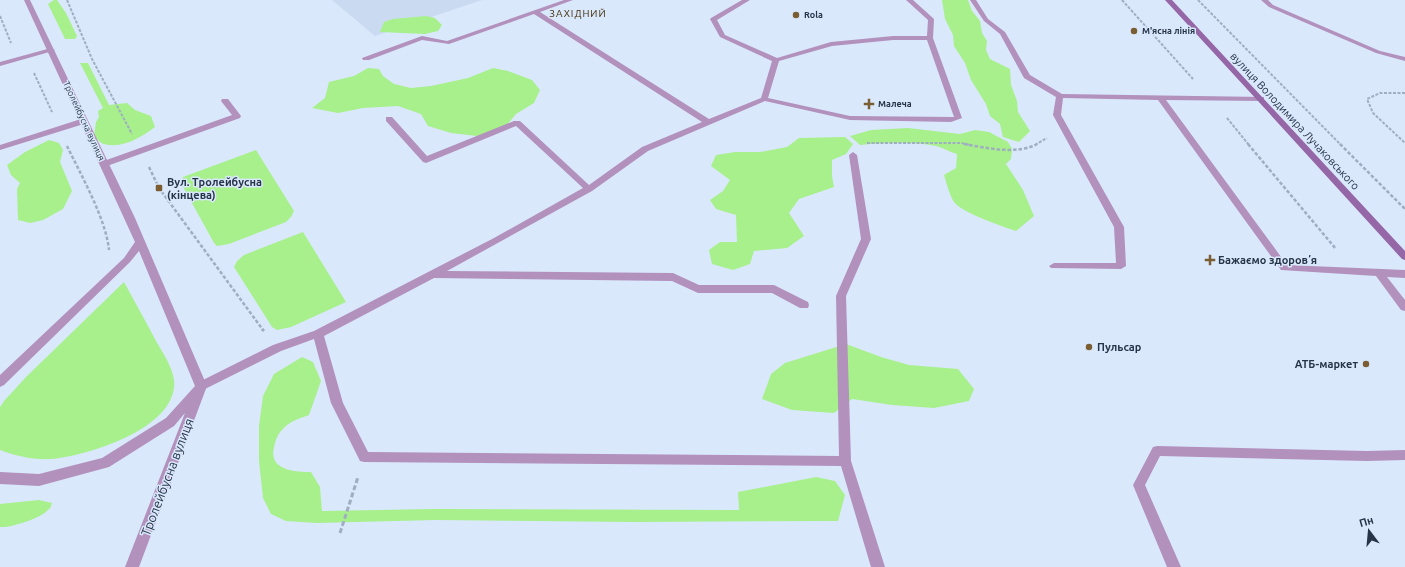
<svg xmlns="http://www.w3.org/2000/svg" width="1405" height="567" font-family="Ubuntu,sans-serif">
<rect width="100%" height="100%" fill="#dae8fc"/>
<path fill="#cadaf0" d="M332,0h150l-107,36z"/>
<path fill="#a7f08b" d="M54,0h3l9,13 11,23 -2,3h-10l-17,-35z
M942,0h26l4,11 8,10 2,12 5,8 -1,9 4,9 20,10 1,16 6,16 1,11 12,19 -11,11 -16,-5 -3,-13 -10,-8 -4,-12 -15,-24 -6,-17 -11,-17 -1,-11 -8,-16z
M426,16l9,2 7,7 -4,6 -13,3 -45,-2 4,-10 9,-3z
M80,63h8l21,42 18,-2 8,7 16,6 4,11c-14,10 -32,22 -51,17 -4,-1 -7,-5 -10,-8l2,-14 3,-5 -1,-6 5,-3z
M368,68l11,1 4,7 11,8 17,4 20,-2 37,-8 25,-10 15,3 24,9 8,10 -6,13 -18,11 -13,16 -26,6 -26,-3 -23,-7 -7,-12 -23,-8 -35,2 -25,5 -26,-5 13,-10 4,-16 25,-6z
M908,128l52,6 15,-4 14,2 19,10 4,7 -1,10 -5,5 17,26 11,26 -18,15c-14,-5 -54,-18 -62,-29 -5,-8 -7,-18 -10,-27l12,-7 1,-14c-7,-2 -14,-6 -21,-8 -25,-5 -51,-3 -76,-1l-10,-9 21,-6z
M845,137l8,7 -7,10 -14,6v16l2,11 -35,12 -10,14 15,23 -17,12 -33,3 -4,13 -17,6 -21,-6 -3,-14 11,-8h17l-1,-27 -20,-6 -6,-9 13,-9 7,-11 -19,-14 5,-11 19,-3h25l27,-5 12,-9z
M49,140l10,3 4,7 -3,12 12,29 -9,18 -20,11 -13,3 -12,-3 -1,-31 3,-6 -9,-8 -4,-10 18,-13z
M256,150l38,61 -3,6 -5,5 -57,22 -12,2 -3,-3 -33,-60 2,-6z
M303,232l43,70 -55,25 -14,3 -5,-3 -38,-60 3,-6 7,-6z
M124,282c11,20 22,40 32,59 7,12 16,25 18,39 5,48 -87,76 -123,79 -18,1 -35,-3 -51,-9v-43l4,-6 22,-24z
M846,344l35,13 28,8 49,4 16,20 -5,12 -35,7 -42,-3 -40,-6 -18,14 -42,-3 -30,-11 9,-25 14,-11z
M302,357l11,5 8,19 -12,34c-8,3 -19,6 -25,13 -6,5 -8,11 -10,19 -6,23 21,25 37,25l9,15 2,24 111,-2 306,1 -1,-18 78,-15 19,4 10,14 -7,26 -205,1 -198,-2 -118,3 -31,-2 -15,-7 -8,-16 -4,-37v-35l4,-30 11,-22z
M39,500l13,3c-1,2 -1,5 -3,6 -7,9 -38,19 -49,18v-23z"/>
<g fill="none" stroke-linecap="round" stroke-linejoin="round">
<path stroke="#a0aec2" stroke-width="2" stroke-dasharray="3 1.5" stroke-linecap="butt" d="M67,0l25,59 40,75
M1122,0l71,79
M1198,0l143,145
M0,16l11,27
M34,73l18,39
M1405,93h-25l-13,6 6,14 32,30
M1227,118l22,27
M867,143h94l9,2
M1035,145l12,-7"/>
<path stroke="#a0aec2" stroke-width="2.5" stroke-dasharray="3.5 2" stroke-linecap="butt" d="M964,144c22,4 53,11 73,0
M1248,144l88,105
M1340,144l65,65
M67,146c14,29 39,73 42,104
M149,167l10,21 104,142"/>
<path stroke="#a0aec2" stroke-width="3" stroke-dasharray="5 2.5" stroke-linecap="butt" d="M262,329l2,2
M340,533l18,-56"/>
<path fill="#b291bc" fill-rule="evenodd" d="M564,0h9l-33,12 169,107 52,-21 11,-37 -52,-24 -10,-18 1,-1 31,-18h8l-33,20 8,15 52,23 54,-16 62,-6h34l1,-16 -22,-20h7l21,19 -1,19 29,80 -11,4 -101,-2 -85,-19 -117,50 -56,40 -145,80 226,2 26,12h75l34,17 1,3 -1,3h-8l-28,-15h-74l-26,-12 -238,-3 -110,58 19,67 25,49 471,4 -3,-160 25,-57 -12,-84 4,-3 4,3 14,84 -25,57 5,165 34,106h-14l-30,-101 -477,-4 -4,-1 -29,-58 -17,-64 -33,12 -80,40 -4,-2 -2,-3 2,-3 76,-38 41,-14 180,-93 89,-50 -67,-62 -90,37 -3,-1 -37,-41v-4h6l35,39 87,-35h6l69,64 53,-38 60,-25 -168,-108 -85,30 -27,-4 -53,20h-6l-1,-2 60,-22 25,5zM893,40h34l27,77 -104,-1 -82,-18 11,-37 53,-15z
M970,0h6l12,19 17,13 25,43 32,19 202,3v4h-3l-95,-1 121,165 118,5v8l-18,-1 18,23v11l-4,-1 -25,-34 -95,-6 -123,-170 -95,-2 -2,17 63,112 2,39 -5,3 -70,-1 -2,-2 5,-3h62l-2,-36 -61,-112 3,-18 -32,-19 -24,-44 -16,-13z
M1261,0h7l5,5 107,46 25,6v4l-29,-8 -107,-46z
M51,48l4,2 -2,1 -53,15v-4z
M222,99h6l13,17 -1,2 -133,48 -3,1 -4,-3 1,-2 131,-47 -11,-14z
M81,119h3l4,2 -1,2 -87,27v-5z
M1157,446l210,5 38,-1v10l-38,1 -207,-5 -15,29 36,82h-14l-34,-82 20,-38z"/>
<path fill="#b291bc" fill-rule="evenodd" d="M24,0h6l105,218 72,168 -68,181h-14l60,-154 -11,13 -65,41 -70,19 -39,-2v-12l39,2 63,-16 64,-40 29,-32 -56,-135 -9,11 -126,123 -4,2v-12l124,-117 11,-16z"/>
<path fill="#9667a6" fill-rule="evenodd" d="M1165,0h7l233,251v9l-3,-1 -144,-158z"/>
</g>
<g fill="#7a5e31" stroke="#dae8fc" stroke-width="1.5">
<circle cx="796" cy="15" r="4"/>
<circle cx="1134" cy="31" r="4"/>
<path d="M867 98h4v4h4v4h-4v4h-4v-4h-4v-4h4z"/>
<rect x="155" y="184" width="8" height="8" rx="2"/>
<path d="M1208 254h4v4h4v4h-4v4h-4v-4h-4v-4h4z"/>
<circle cx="1089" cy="347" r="4"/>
<circle cx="1366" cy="364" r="4"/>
</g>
<g text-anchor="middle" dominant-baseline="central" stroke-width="3" stroke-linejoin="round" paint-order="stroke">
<g font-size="9" font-weight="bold" fill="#273448" stroke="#dae8fc" text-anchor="start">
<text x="804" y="15">Rola</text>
<text x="1142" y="31">М'ясна лінія</text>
<text x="878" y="104">Малеча</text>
</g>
<g font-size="9" fill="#273448" stroke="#dae8fc">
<text transform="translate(84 121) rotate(65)">Тролейбусна вулиця</text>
</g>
<g font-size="10" letter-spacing="1" fill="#402b04" stroke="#dae8fc">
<text x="578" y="13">ЗАХІДНИЙ</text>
</g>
<g font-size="11" fill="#273448" stroke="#dae8fc">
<text transform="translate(1295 121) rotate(47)">вулиця Володимира Лучаковського</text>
</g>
<g font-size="11" font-weight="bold" fill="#273448" stroke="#dae8fc" text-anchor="start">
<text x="167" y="182">Вул. Тролейбусна<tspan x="167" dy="13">(кінцева)</tspan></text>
<text x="1218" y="260">Бажаємо здоровʼя</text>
<text x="1097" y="347">Пульсар</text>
<text x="1358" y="364" text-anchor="end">АТБ-маркет</text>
</g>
<g font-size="13" fill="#273448" stroke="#dae8fc">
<text transform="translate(167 477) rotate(-69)">Тролейбусна вулиця</text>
</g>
</g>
<g transform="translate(1369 531) rotate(344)" stroke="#dae8fc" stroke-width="3" paint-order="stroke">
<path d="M0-3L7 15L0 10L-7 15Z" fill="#273448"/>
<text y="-6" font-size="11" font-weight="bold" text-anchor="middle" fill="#273448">Пн</text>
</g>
</svg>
